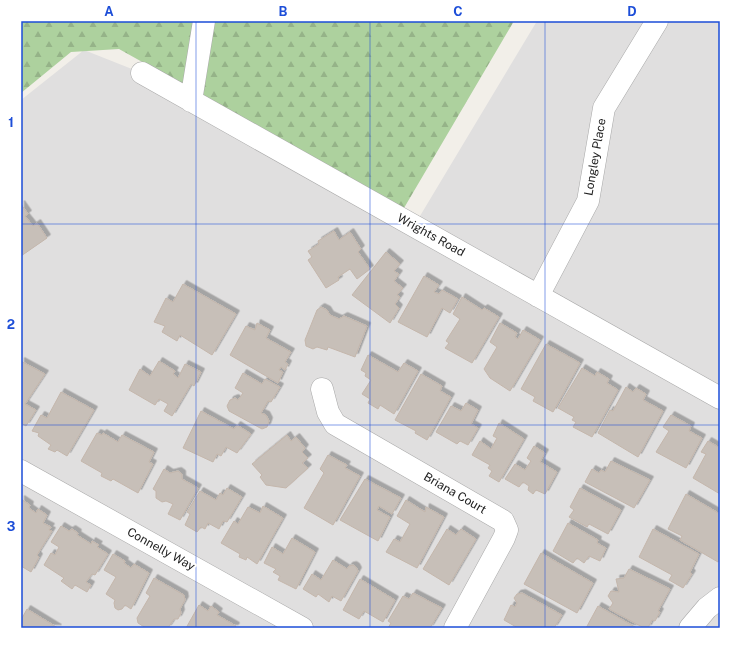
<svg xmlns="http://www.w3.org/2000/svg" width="741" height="649" font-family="'Public Sans',sans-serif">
<defs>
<pattern id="forest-firs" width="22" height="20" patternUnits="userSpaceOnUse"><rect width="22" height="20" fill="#add19e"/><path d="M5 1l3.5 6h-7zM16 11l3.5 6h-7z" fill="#95b388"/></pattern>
<filter id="shadow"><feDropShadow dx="3.5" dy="-3.5" stdDeviation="0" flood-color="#0004"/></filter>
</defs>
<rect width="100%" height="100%" fill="#f2efe9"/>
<path fill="#e0dfdf" d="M537,21h183v607h-699v-528l63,-50 58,23 272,153z"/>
<path fill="url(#forest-firs)" d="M21,21h493l-110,187 -285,-159 -48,3 -50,41z"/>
<path fill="#c7bfb8" stroke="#c4b6ab" filter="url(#shadow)" d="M21,204l7,10 -3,2 8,10 4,-3 10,15 -26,18z
M334,231l5,9 11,-8 11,17 -3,3 12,17 -13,10 -7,-10 -12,8 1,3 -13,8 -18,-28 4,-3 -4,-6 11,-7 -1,-3z
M386,252l14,12 -6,7 5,3 -5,7 9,7 -6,7 3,2 -5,7 4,4 -9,15 -38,-28z
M424,276l15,9 -5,7 5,2 3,-4 16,9 -8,14 -8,-5 -15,29 -29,-15z
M183,284l53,30 -24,41 -32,-20 -3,6 -15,-9 3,-6 -11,-4 12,-24 7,4z
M462,297l20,13 2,-2 15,9 -27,46 -27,-15 4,-5 -3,-2 14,-22 -7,-5z
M321,307l6,3 3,5 9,4 5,-3 23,10 -12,31 -27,-10 -1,3 -10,-3 -4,2 -7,-3 -1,-6 12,-30z
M257,323l13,7 -4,8 25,14 -6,10 3,2 -3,6 -4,-3 -2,3 4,2 -5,11 -48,-28 16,-29 9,4z
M500,323l17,10 -2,4 3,2 5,-9 17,10 -30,51 -20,-13 -6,-9 13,-22 -7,-5z
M546,344l34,19 -27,49 -20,-11 2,-4 -14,-8z
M368,355l30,17 6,-9 14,8 -24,43 -14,-9 -2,4 -10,-6 2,-4 -8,-5 9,-14 -6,-4 1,-3 -5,-3z
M21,361l24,13 -20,30 11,6 -10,16 -5,-3z
M159,361l16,10 -2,3 5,4 7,-14 16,8 -7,14 -3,-2 -19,32 -8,-5 4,-7 -9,-5 -4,6 -26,-15 11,-21 10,7z
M582,368l13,8 2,-4 12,7 -2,4 11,7 -26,47 -19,-10 3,-5 -4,-2 2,-3 -16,-9z
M243,373l19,11 3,-5 15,8 -9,15 -3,-1 -7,12 5,2 3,6 -2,6 -5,2 -33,-18 -2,-5 3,-6 5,-2 3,2 5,-7 -8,-5z
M421,374l21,12 -2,5 11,6 -24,43 -12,-7 1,-2 -21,-11z
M626,387l7,5 3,-4 10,6 -3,6 20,11 -25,46 -40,-24 12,-23 3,1z
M61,392l33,18 -27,46 -10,-6 -2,2 -7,-3 3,-4 -13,-9 1,-3 -7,-2 9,-16 6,3z
M466,403l12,7 -7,14 7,4 -10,17 -8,-4 -3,3 -21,-12 15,-26 10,5z
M201,411l33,18 3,-4 14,9 -14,19 -11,-6 -5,9 -4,-2 -4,8 -30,-14z
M671,415l20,11 -2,5 13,7 -16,30 -30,-16 13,-21 -6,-4z
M499,423l25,16 -25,43 -10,-6 3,-5 -4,-3 2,-3 -18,-10 8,-14 11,8 6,-11 -4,-2z
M97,433l5,2 1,-2 15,9 4,-7 32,17 -5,10 4,2 -15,29 -25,-14 -2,2 -10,-5 1,-3 -21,-12z
M287,435l4,6 5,-4 9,11 -3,4 6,6 -6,5 6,5 -22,20 -20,-3 -6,-8 2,-2 -10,-11z
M708,441l12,7v46l-27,-16 13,-24 -5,-2z
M534,446l11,7 -5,9 17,10 -12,22 -9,-4 -3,4 -5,-4 1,-4 -6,-4 -4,5 -14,-8 10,-15 10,6 6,-9 -4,-3z
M328,455l19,10 -2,3 15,8 -27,49 -29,-17 20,-35 -4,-4z
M611,461l39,19 -16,28 -49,-26 7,-13 7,4 2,-3 4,2z
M164,469l6,4 8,-2 4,3v5l16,9 -18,32 -12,-6 5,-10 -7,-3 -4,1 -6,-4v-7l-3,-2z
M365,479l36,19 -9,16 -13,-8 -2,4 13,7 -12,24 -38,-21z
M227,488l15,9 -15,25 -4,-1 -4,8 -11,-6 -3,6 -4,-2 -4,5 -12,-7 5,-11 -3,-2 13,-21 16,9 4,-7 3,2z
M580,488l41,22 -13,24 -19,-10 -2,3 -18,-10 5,-7 -4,-3z
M686,494l34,20v45l-2,3 -38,-22 2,-4 -14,-7z
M21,499l9,6 -1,3 7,5 2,-4 9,6 -4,8 8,4 -2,3 3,1 -15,24 2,2 -8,15 -10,-6z
M406,500l19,12 1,-5 18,10 -27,51 -31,-16 8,-13 6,3 10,-18 -13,-8z
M263,506l20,12 -26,46 -10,-7 -1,3 -7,-3 1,-3 -19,-11 13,-22 4,3 10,-17 12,6z
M568,523l30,17 -1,3 9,5 -6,13 -11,-5 -5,7 -7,-5 -4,5 -20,-12z
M61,526l8,5 3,-2 6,4 -1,2 14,9 1,-3 7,4 -2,2 11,7 -13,21 -3,-1 -6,8 5,3 -4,7 -12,-7 -3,4 -11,-8 3,-3 -20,-13 7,-12 4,2 4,-8 -8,-5z
M447,529l9,6 5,-6 15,10 -27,46 -26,-16z
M653,529l46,25 -9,18 2,2 -9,14 -14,-8 3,-5 -33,-18z
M292,538l23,14 -19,37 -18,-9 2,-4 -7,-4 3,-3 -12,-6 8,-16 11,7z
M541,553l52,30 -16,30 -53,-29z
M113,554l12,7 -1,2 7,5 3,-4 15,9 -18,36 -6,-4 -3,4 -4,1 -3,-2 -1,-5 1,-3 -9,-6 10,-17 -12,-7z
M333,560l14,9 2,-3 4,-1 3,2 2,4 -17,30 -9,-5 -3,6 -11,-8 -2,3 -13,-8 9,-15 9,6z
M629,569l41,20 -12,22 2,1 -5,9 -3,-1 -4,8h-4l-35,-19 4,-6 -5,-7 3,-5 8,1 -3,-13 8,-1z
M154,578l30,17 1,5 -5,9 1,4 -3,6h-4l-6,9h-22l-8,-5 -1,-5 13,-22 -4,-3z
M360,579l35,21 -12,22 -19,-11 -5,8 -16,-9z
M413,593l29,15 -12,20h-42l3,-5 -3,-2 15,-25 6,3z
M522,593l40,22 -8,13h-36l-14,-8 7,-15 4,2 2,-4 -3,-5 3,-4z
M199,605l9,6 3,-5 8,6 -2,3 19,11 -1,2h-49z
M598,606l39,22h-51z
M27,609l31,19h-37v-8z"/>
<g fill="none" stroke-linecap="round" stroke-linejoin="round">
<defs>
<path id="minor" d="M142,73l578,325
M191,101l13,-80
M538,296l50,-95 16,-93 53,-87
M322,389l6,23 7,12 168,97 4,9 -3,8 -49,90
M21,471l281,157
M690,628l17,-20 13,-10"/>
</defs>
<use href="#minor" stroke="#a9a9a9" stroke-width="23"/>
<use href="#minor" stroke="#fff" stroke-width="22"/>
</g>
<path fill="none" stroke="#1d4ed8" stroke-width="1" stroke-opacity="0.55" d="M196,21v607M370,21v607M545,21v607M21,224h699M21,425h699"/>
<g text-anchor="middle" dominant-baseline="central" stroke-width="4" stroke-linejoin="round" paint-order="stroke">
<g font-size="12" fill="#222" stroke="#fff">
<text transform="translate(595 157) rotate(-80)">Longley Place</text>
<text transform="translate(431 235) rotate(29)">Wrights Road</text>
<text transform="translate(455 493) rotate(30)">Briana Court</text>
<text transform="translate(161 549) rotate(29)">Connelly Way</text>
</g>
</g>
<rect width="741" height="649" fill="none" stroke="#ffffff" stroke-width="44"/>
<rect x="22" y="22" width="697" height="605" fill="none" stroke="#1d4ed8" stroke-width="1.5"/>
<g font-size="13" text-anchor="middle" font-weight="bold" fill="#1d4ed8">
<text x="109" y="16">A</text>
<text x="283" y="16">B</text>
<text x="458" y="16">C</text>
<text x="632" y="16">D</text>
<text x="11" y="127">1</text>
<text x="11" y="329">2</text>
<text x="11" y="531">3</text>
</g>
</svg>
